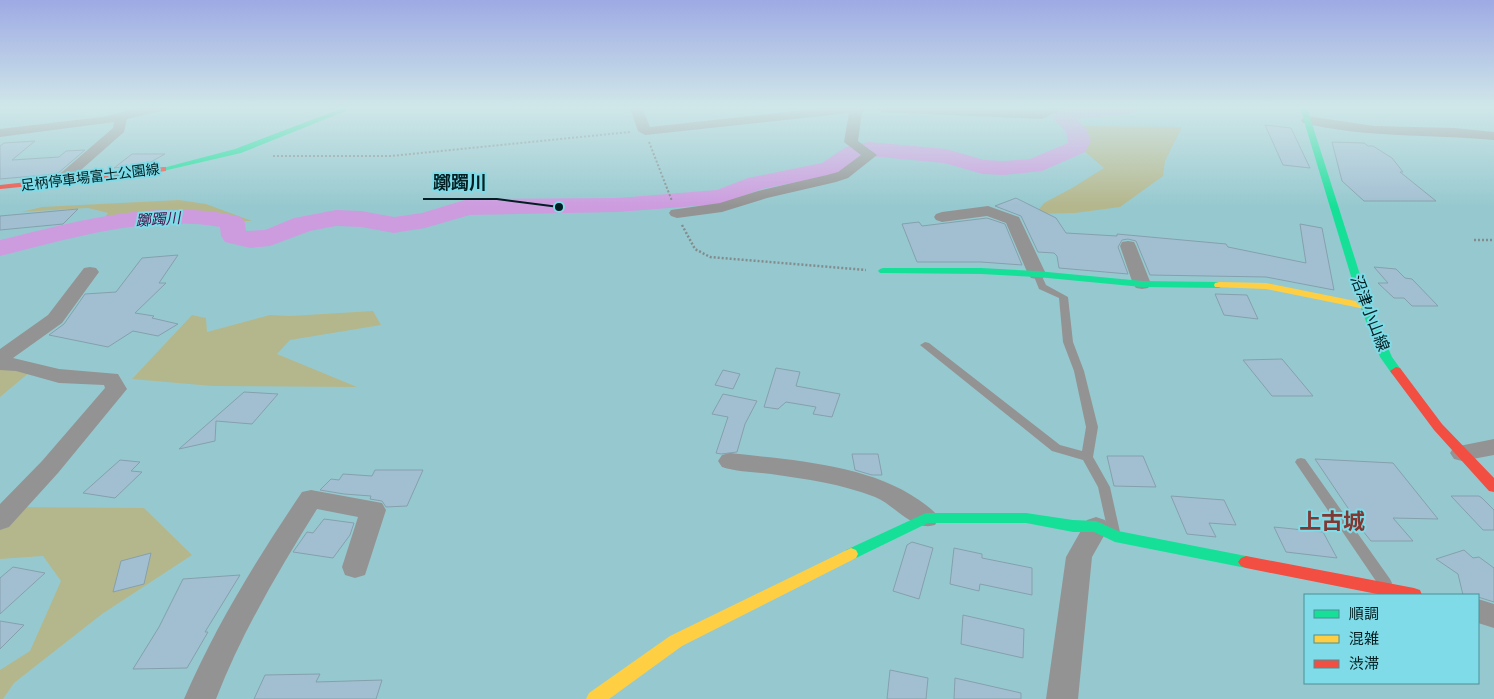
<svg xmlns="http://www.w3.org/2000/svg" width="1494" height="699" font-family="Helvetica,'Noto Sans JP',sans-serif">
<rect width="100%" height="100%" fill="#96c9cf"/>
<path fill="#b4b78c" d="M1073,126l109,1 -17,34 -2,15 -43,31 -45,6 -40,1 9,-11 28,-15 32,-20 -36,-31z
M179,200l27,4 46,17h-150l6,-8 -20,-5 -67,4 21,-5z
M373,311l8,14 -91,15 -13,14 80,33 -145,-1 -80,-7 60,-64 14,3 1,14 63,-17 20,1z
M0,368l30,4 -30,25z
M12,507l132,1 48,47 -90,59 -88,69 -11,16h-3v-29l30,-19 31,-70 -18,-25 -43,3v-39z"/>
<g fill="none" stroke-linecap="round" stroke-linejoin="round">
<path fill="#cd9cdf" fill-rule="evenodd" d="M1063,108h76l-3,4 -7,2 -53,5 11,11 4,11 -6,11 -43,19 -38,4 -21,-1 -39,-11 -75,-7 -8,1 -24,17 -75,15 -41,15 -103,8 -148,3 -45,13 -31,5 -33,-6 -25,-1 -26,5 -40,15 -20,2 -25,-6 -4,-6 -1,-9c-71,-13 -152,12 -220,29v-16c78,-19 161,-43 241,-23l4,5 1,9 19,-1 29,-12 42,-8 25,1 33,6 28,-4 46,-14 150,-1 99,-8 31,-12 74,-15 24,-16 23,-5 77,7 38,11 20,1 26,-2 38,-16 -2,-11 -14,-15 6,-7z"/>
</g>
<path fill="#a2bfd2" stroke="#85a0ad" d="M1265,125l26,3 19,40 -27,-3z
M35,141l-23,19 47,-3 7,-6 19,-1 -28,24 -57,5v-33l4,-3z
M1332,142l32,1 4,3h5l19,12 11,14h-3l36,29h-72l-22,-20z
M132,154h33l-18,10 -33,4z
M1016,198l40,20 10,15 51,3v-2l109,10 2,3 78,16 -6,-39 22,4 12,62 -68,-13 -116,-2 -14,-34 -8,-2 -6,1 -4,7 10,27 -69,-6 -2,-12 -3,-3 -16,-1 -17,-36 -26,-10z
M78,209l-15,15 -63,6v-14z
M987,218l18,6 17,41 -41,-3h-64l-15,-38 17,-2 3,4z
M178,255l-19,28h7l-31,30 19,3 -2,2 26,6 -20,12 -25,-5 -25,16 -59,-12 15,-11 21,-30 31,-2 26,-34z
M1374,267l22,2 9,9 7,1 26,27h-26l-8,-8h-10l-16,-15h10z
M1215,294l32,1 11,24 -34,-4z
M1282,359l31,37h-41l-29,-36z
M776,368l24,4 -4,14 44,8 -8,23 -19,-3 3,-7 -30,-5 -8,7 -14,-2z
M723,370l17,4 -7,15 -18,-4z
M244,392l34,2 -26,30 -36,-3 -1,20 -36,8z
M723,394l34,7 -12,23 -8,28 -16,2 -5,-1 12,-36 -16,-3z
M852,454h26l4,21h-10l-17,-5z
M1107,456h36l13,31 -42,-1z
M1315,459l78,4 45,56 -45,-1 20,23h-42l-22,-27h3z
M120,460l20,2 -9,9 11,1 -27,26 -32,-5z
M375,470h48l-16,36 -21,1 -4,-6 -12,-2 1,-3 -27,-2 -24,-4 11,-11 8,1 4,-6 29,2z
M1171,496l53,4 12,25 -27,-2 7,14 -29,-3z
M1451,496h28l3,2 12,12v20h-11z
M324,519l30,4 -4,12 -17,23 -40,-6 14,-20 6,1z
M1274,527l49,5 14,26 -51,-6z
M912,542l21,6 -14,51 -26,-8 14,-46z
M954,548l28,6v4l50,10v27l-52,-11 -1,7 -29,-7z
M1464,550l9,8 6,-1 15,11v34l-16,-5v-2h-15l-5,-21 -22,-15z
M151,553l-7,31 -31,8 8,-31z
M13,567l32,6 -45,41v-36z
M240,575l-35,57h3l-21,36 -54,1 26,-42 24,-48z
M963,615l61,14 -1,29 -62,-14z
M0,621l24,4 -24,24z
M890,670l38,8 -2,21h-39z
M320,674l-4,8 66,-2 -6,19h-122l11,-24z
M955,678l66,15v6h-67z"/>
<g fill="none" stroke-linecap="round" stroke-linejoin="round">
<path stroke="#828c8d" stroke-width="2" stroke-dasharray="2 2" stroke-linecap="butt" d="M649,142l23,59
M273,156h118l239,-24"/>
<path stroke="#828c8d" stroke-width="2.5" stroke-dasharray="2 2" stroke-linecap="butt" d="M682,225l13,24 15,8 156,13
M1474,240h20"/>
<path fill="#949393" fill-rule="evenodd" d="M1037,271l4,3 5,11 22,12 5,45 11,29 14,56 -5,30 17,30 10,45 -1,4 -5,1 -5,-1 -1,-4 -10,-45 -15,-27 -31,-9 -132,-106 5,-3 4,1 131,102 22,6 4,-24 -12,-56 -11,-29 -4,-44 -20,-9 -6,-15z
M1301,458l4,1 85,120 2,4 -2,4 -5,2 -5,-2 -83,-122 -2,-3 2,-3z"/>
<path fill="#949393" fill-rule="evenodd" d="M140,108h23l-2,3 -34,8 -3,13 -59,52h-10l-2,-3 2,-3 58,-50 1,-6 -114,15v-8l102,-12z
M630,108h12l8,19 174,-19h44l-6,4 -4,29 19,14 -29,23 -12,4 -69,16 -45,14 -45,6 -6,-2 -2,-3 2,-3 49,-7 38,-12 69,-16 11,-3 23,-17 -17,-13 5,-29 -204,22 -7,-4z
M876,108h99l65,3 7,-3h18l-23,11 -160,-7z
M1307,116l67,10 80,2 40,4v8c-64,-6 -129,-2 -191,-17l-2,-3z
M988,206l31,11 27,57 -3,4 -6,1 -6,-1 -3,-4 -22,-51 -19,-7 -45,6 -6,-2 -2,-3 2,-3 6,-2z
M1128,241l6,1 2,4 15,38 -3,4 -6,1 -6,-1 -3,-4 -13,-38 2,-4z
M90,267l6,1 3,4 -37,51 -49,35 46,11 59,5 9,15 -69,84 -49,54 -9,3v-26l42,-43 63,-73 -1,-3 -45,-2 -43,-12 -16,-1v-21l48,-34 36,-47z
M1494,439v16l-32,6 -8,-2 -4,-6 4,-6z
M730,453c61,7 138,11 189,47 8,6 15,10 20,18l-4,7c-22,7 -40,-20 -60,-28 -33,-13 -69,-18 -104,-23 -17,-2 -34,-2 -49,-7l-4,-6 4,-6z
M311,490l71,13 4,7 -21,65 -10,3 -10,-3 -3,-8 16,-50 -41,-8c-38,61 -75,123 -101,190h-32c32,-74 73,-140 118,-207z
M1096,517l9,3 4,7 -17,30 -14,142h-32l20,-142 21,-37z
M1478,599l16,5v24l-16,-5z"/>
<path fill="#16e098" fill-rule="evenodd" d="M343,108h10l-112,45 -78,18 -4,-2 76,-20z
M1300,108h7l63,198 22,51 10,14 -2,3h-8l-12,-17 -20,-51z
M883,268h98l56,3 105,10 77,1 5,3 -5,3 -77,-1 -105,-10 -56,-3 -101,-1 -2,-2 2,-2z
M926,513h100l47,7 23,1 22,10 128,25 5,2 3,4 -3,4 -5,2 -131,-26 -21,-10h-21l-47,-9h-98l-72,35 -5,2 -5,-2 -2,-4 2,-4z"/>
<path fill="#ffcf43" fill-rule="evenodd" d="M1219,282l47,1 99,20 5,3 -5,3 -99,-20 -51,-2 -1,-2 1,-2z
M851,548l5,2 2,4 -2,4 -174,88 -73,53h-23l3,-6 81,-57z"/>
<path fill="#f24e42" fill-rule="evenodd" d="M163,167h3v4l-54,7 -112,11v-4z
M1396,367l4,1 42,56 52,54v14l-5,-1 -55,-61 -44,-59z
M1246,556l168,32 6,2 2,5h-40l-136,-27 -5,-2 -3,-4 3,-4z"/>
</g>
<linearGradient id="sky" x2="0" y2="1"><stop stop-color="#9daae4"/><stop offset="0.52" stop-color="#d0e7e9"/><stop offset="1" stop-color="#d0e7e9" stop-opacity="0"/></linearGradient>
<rect width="1494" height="206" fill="url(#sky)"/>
<g text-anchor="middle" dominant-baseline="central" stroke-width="4" stroke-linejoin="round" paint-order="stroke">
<g font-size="14" fill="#011f22" stroke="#7edbe7">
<text transform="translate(90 177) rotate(-7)">足柄停車場富士公園線</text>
</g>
<g font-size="15" font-style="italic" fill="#49104b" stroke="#7edbe7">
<text transform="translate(158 219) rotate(-4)">躑躅川</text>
</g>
<g font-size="16" fill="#011f22" stroke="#7edbe7">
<text transform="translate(1370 313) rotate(69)">沼津小山線</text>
</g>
<g font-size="22" font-weight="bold" fill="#803833" stroke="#7edbe7">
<text x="1332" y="521">上古城</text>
</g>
</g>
<path fill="none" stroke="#011f22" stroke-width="2" d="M559 207L497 199H423"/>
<circle fill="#011f22" stroke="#7edbe7" stroke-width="2" cx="559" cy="207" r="5"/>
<g font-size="18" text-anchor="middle" font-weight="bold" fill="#011f22" stroke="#7edbe7" stroke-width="4" stroke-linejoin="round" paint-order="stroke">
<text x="460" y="189">躑躅川</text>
</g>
<rect x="1304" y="594" width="175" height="90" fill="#7edbe7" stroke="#4c9098"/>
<rect x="1314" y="610" width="25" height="8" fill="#16e098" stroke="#4c9098"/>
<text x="1349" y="619" font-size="15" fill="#011f22">順調</text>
<rect x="1314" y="635" width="25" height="8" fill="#ffcf43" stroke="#4c9098"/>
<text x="1349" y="644" font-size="15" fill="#011f22">混雑</text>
<rect x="1314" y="660" width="25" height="8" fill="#f24e42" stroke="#4c9098"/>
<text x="1349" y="669" font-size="15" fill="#011f22">渋滞</text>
</svg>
